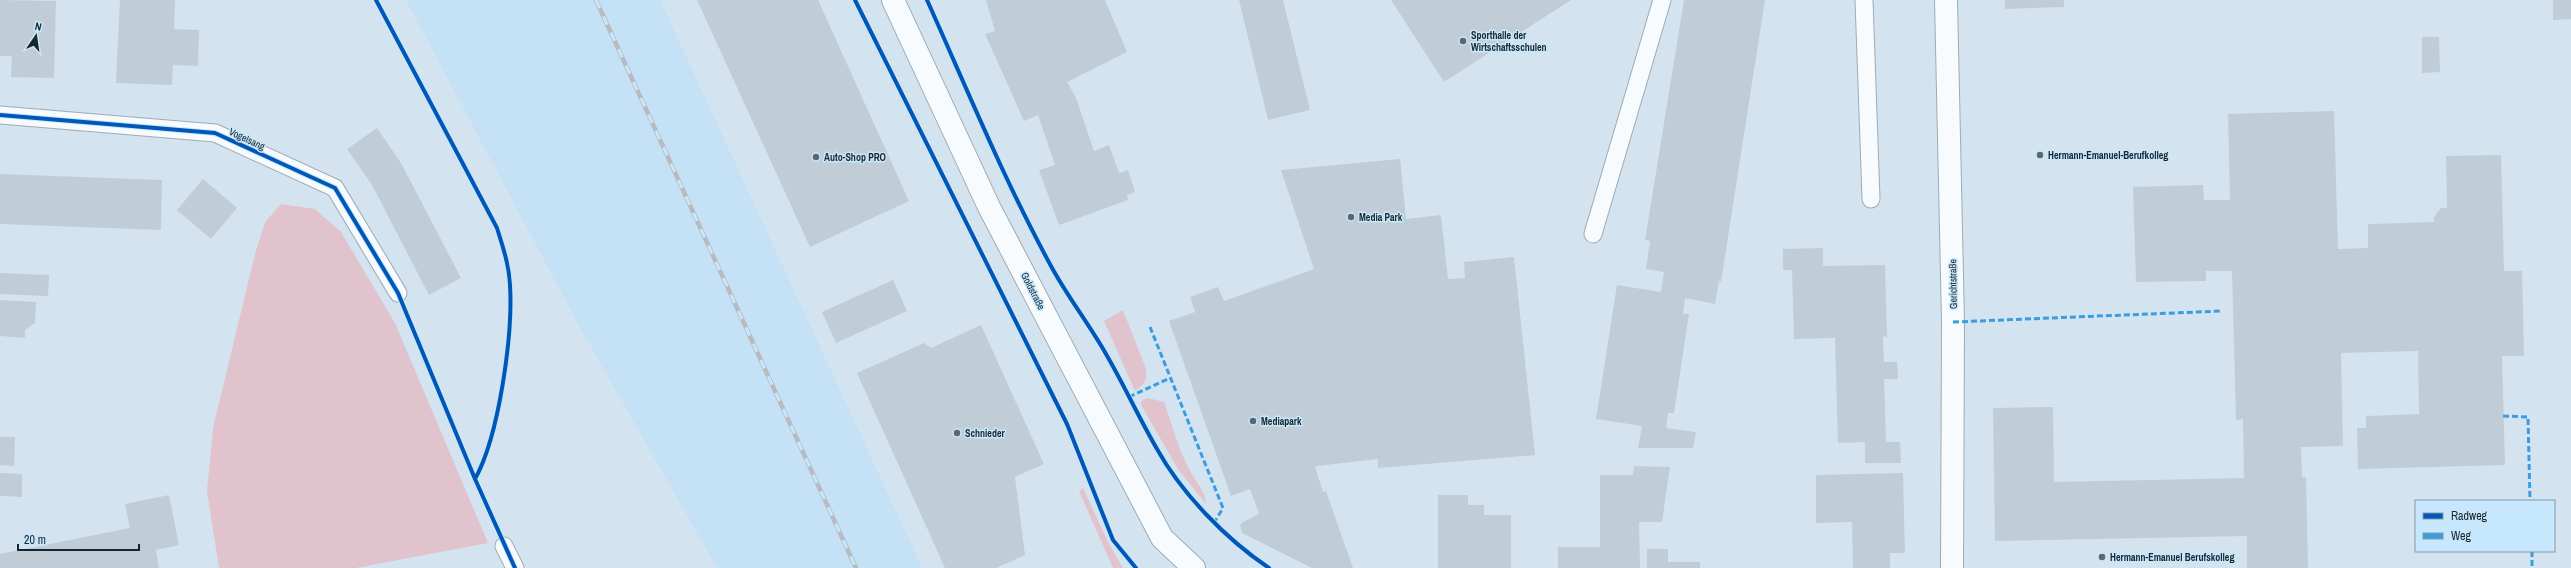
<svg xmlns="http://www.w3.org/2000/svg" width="2571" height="568" font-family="'Archivo Narrow',sans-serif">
<rect width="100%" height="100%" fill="#d3e4f0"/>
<path fill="#c4e1f5" d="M406,0h254l262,568h-205l-139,-244z"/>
<path fill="#e1c3cd" d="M281,204l34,5 26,23 54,91 93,220 -132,25h-137l-12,-77 6,-63 42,-174 10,-32z
M1123,310l23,59c1,11 -1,15 -11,22l-31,-70z
M1148,398l16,4c8,22 14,46 25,67 6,12 16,21 17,35l-28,-35 -37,-64v-4z
M1083,488l28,60 12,20h-10l-34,-77z"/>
<path fill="#c0cdd7" d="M0,0l56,1 -2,77 -43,-1 1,-21h-12z
M120,0h55l-1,29 25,1 -1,36 -25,-1 -1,20 -56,-2z
M697,0h121l91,201 -99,46z
M986,0h119l22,52 -60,30 9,16 18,53 15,-6 10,28 9,-3 7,22 -8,3 1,5 -69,25 -20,-55 16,-5 -17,-50 -14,6 -39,-87 10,-3z
M1239,0h44l27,110 -42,10z
M1391,0h180l-127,82z
M1684,0h81l-44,282 -2,-1 -4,23 -30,-6 -2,16h6l-15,99h-6l-2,15 30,4 -3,16h-55l4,-22 -46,-7 21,-134 44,7 3,-20 -18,-3 4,-28 -5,-1z
M2005,0h59v7l-59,2z
M2553,0h18v19l-18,1z
M2422,37h17l1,35 -18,1z
M2334,111l4,138 30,-1v-24l66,-2v-5l7,-9h6l-1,-52 55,-1 3,116h18l2,85h-22l3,109 -147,4 -1,-41h9v-12l53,-2 -1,-63 -77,2 2,93 -42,1 1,30h4l2,91h-61v-32l-252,5 -2,-133 60,-1 1,75 190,-4 -1,-59 -7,1 -4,-149h-26v10l-70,1 -3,-95 70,-2 1,15h26l-2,-86z
M377,128l24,35 60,115 -32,17 -57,-110 -25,-36z
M1400,159l6,60 35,-4 7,64 17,-1 -1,-16 50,-5 21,198 -157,13v-9l-61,7 -2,1 8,25 3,-1 27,77h-41l-70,-35 -2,-8 3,-3 16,-8 -9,-25 -19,7 -62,-175 26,-9 -5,-15 28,-10 6,14 90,-32 -33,-99z
M0,174l162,6 -1,50 -161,-6z
M203,179l34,29 -26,31 -34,-29z
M1823,248v18l62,-1 2,72 -4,-1 1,26h13l1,17h-14l2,63h14l1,21h-36v-21l-27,1 -3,-105 -41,1 -2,-69h-9v-21z
M0,273l49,2 -1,21 -48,-2z
M893,280l14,31 -71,32 -14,-31z
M0,300l36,2 -1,21 -10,7v8l-25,-2z
M981,325l63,139 -29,13 10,78 -29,13h-51l-88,-195 67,-30 7,5z
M0,437h15l-1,29 -14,-1z
M1634,466l36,1 -8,55h-23l1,46h-82v-21h42v-72h33z
M0,473l22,1v23l-22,-1z
M1903,473l2,80h-15v15h-37l-1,-46 -36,1v-48z
M169,495l10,50 -23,5 3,18h-159v-14l130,-26 -5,-24z
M1438,495h30v10h16v10h27v53h-73z
M1647,549h21v13h32v6h-53z"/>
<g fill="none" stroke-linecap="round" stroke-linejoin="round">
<defs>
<path id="service" d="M1864,0l7,199
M0,115l215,18 120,55 63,105
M1593,234l69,-234
M504,546l11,22"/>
<path id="minor" d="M893,0l96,207 173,331 32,30
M1946,0l7,322 -1,246"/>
</defs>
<use href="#service" stroke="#9eabb4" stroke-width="19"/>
<use href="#minor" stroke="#9eabb4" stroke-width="24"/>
<use href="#service" stroke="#f8fbfd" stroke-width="17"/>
<use href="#minor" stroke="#f8fbfd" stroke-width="22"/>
<defs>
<path id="rail" d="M596,0l260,568"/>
</defs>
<use href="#rail" stroke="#b7bbbf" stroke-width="4.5"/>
<use href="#rail" stroke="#c7e7fc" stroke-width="3" stroke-dasharray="9" stroke-linecap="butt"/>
<path stroke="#3b9ce1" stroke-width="3" stroke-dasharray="6 3" stroke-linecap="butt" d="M1953,322l269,-11
M1150,327l73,181 -9,15
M1129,397l41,-19
M2503,416l25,1 2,84
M2532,551v17"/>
<defs>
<path id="cycleway" d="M376,0l121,228c6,19 12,37 13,57 3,50 -11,151 -35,194
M855,0l212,424 46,116 23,28
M927,0c40,89 77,180 124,266 16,30 38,58 55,88 18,31 33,64 51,95 25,45 69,90 112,119
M0,115l215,18 120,55 63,105 77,186 40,89"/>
</defs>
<use href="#cycleway" stroke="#c7e7fc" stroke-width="6"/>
<use href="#cycleway" stroke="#0057b8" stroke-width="4"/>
</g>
<g fill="#5a6871" stroke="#c7e7fc" stroke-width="1.5">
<circle cx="1463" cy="41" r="4"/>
<circle cx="2040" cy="155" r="4"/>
<circle cx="816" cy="157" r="4"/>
<circle cx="1351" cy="217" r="4"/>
<circle cx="1253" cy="421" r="4"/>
<circle cx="957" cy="433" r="4"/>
<circle cx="2102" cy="557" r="4"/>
</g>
<g text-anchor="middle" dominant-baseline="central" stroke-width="3" stroke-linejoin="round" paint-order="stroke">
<g font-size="10" font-weight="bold" fill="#19252d" stroke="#c7e7fc" text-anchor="start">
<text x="1471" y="35">Sporthalle der<tspan x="1471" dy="12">Wirtschaftsschulen</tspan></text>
<text x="2048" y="155">Hermann-Emanuel-Berufkolleg</text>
<text x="824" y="157">Auto-Shop PRO</text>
<text x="1359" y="217">Media Park</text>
<text x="1261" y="421">Mediapark</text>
<text x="965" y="433">Schnieder</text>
<text x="2110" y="557">Hermann-Emanuel Berufskolleg</text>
</g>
<g font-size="10" fill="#19252d" stroke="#c7e7fc">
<text transform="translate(247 139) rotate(25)">Vogelsang</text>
<text transform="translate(1953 284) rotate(-91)">Gerichtstraße</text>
<text transform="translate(1033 291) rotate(63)">Goldstraße</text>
</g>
</g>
<rect x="2415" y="500" width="140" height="52" fill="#c7e7fc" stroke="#8199a9"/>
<rect x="2423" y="513" width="20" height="6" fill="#0057b8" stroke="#8199a9"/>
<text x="2451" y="520" font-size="12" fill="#19252d">Radweg</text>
<rect x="2423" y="533" width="20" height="6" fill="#3b9ce1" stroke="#8199a9"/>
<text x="2451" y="540" font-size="12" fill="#19252d">Weg</text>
<g transform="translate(36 36) rotate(13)" stroke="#c7e7fc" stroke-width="3" paint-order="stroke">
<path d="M0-3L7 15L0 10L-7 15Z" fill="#19252d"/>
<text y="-6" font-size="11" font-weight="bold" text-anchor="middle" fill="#19252d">N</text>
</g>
<path d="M18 544v6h121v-6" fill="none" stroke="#19252d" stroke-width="2"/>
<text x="24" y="544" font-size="12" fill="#19252d" stroke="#c7e7fc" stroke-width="3" paint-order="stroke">20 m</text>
</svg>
